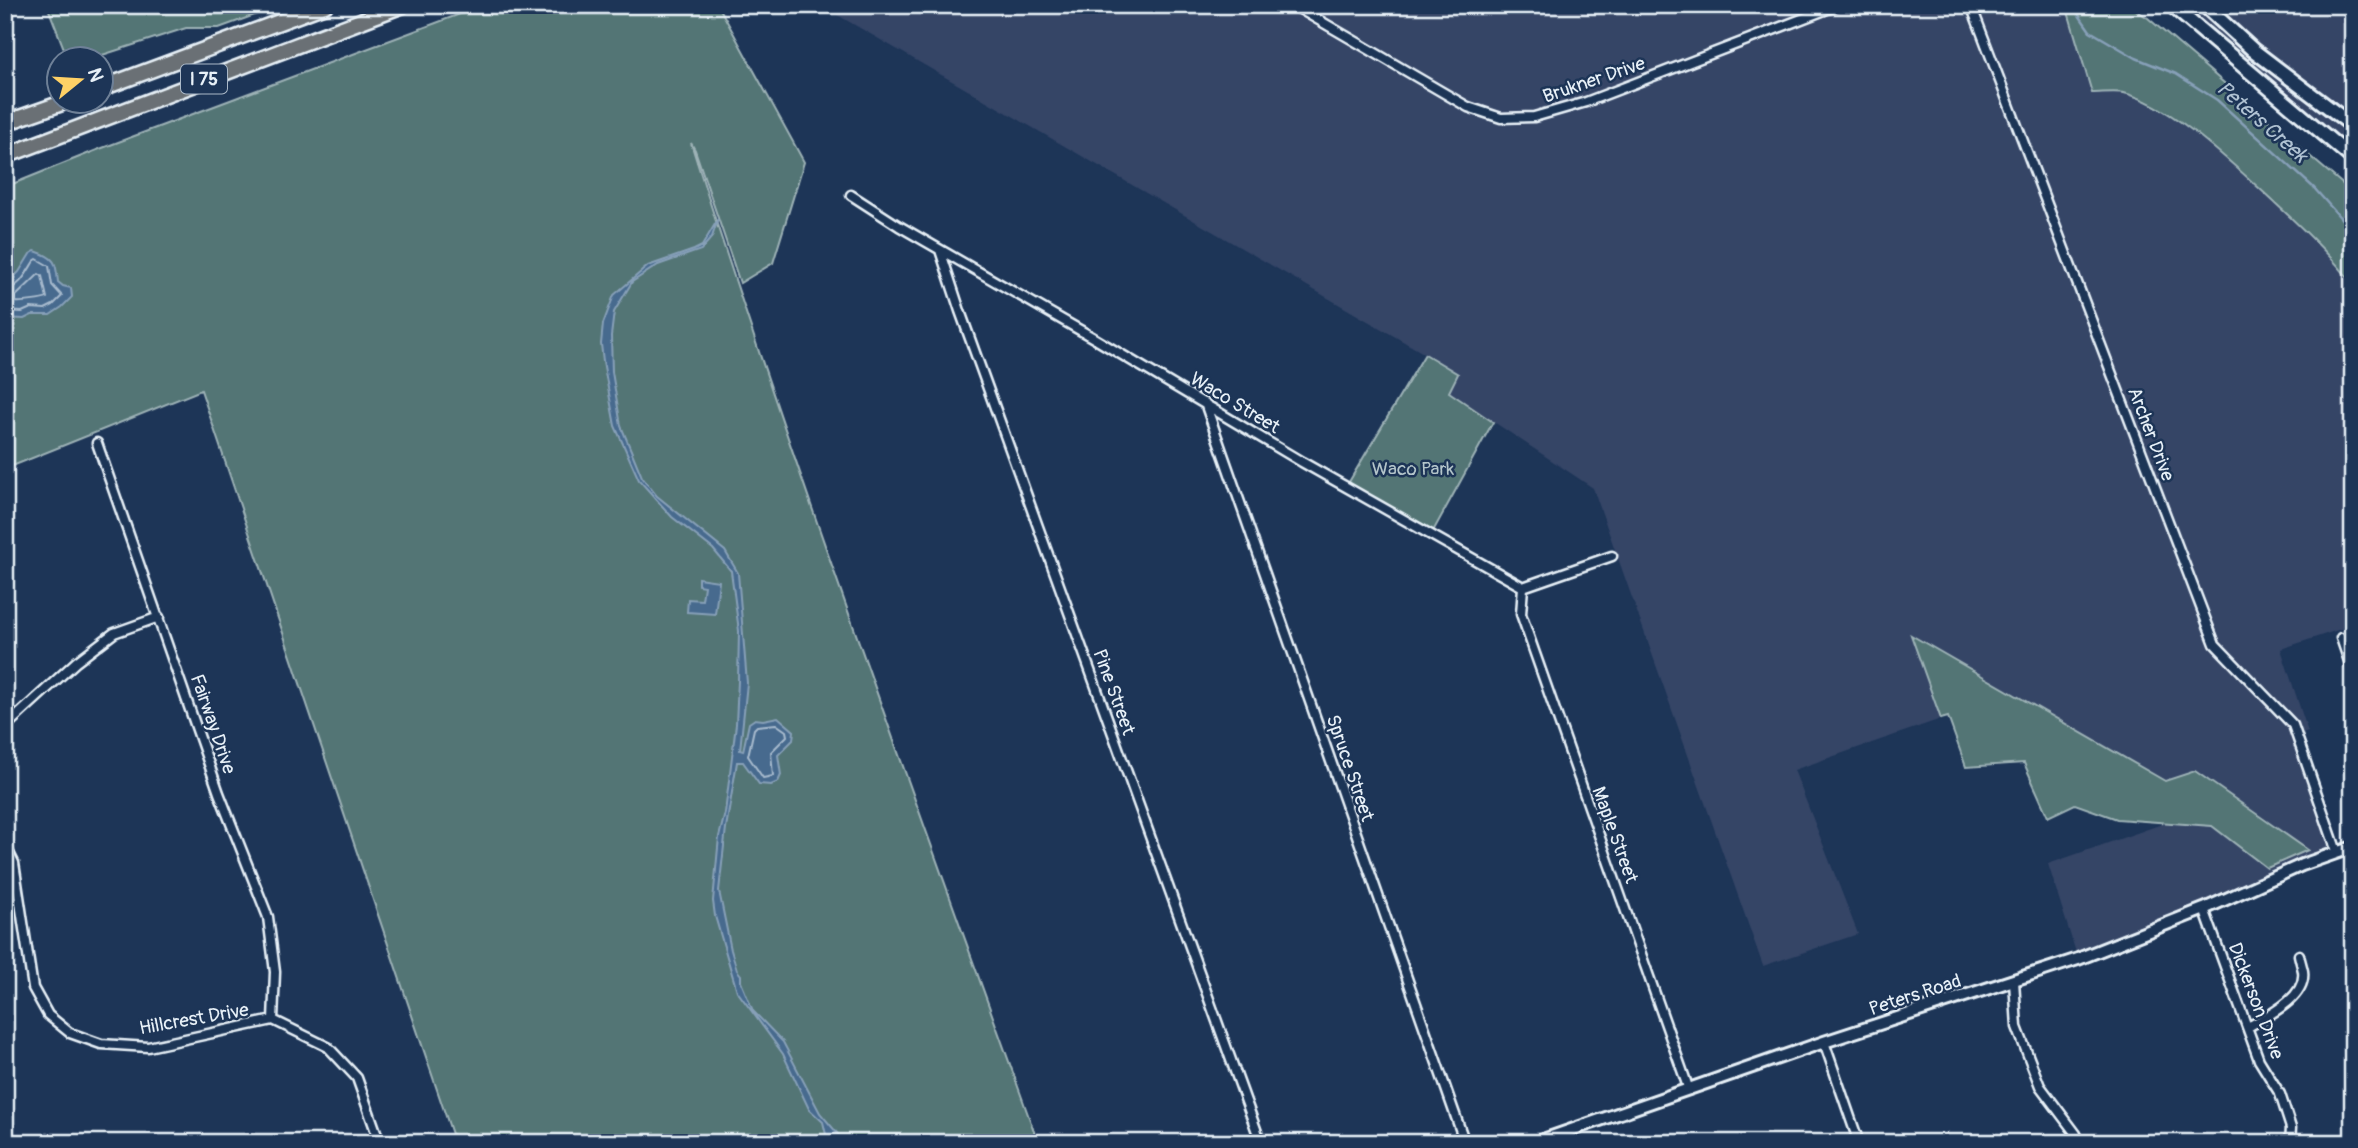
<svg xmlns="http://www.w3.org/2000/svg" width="2358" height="1148" font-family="Pangolin,sans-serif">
<rect width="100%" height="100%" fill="#1d3557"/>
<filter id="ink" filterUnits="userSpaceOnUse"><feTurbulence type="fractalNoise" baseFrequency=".0143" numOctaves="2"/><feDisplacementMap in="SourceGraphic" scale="14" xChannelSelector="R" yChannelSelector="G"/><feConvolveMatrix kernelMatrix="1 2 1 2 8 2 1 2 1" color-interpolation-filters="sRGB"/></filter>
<g filter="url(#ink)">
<path fill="#344466" d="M820,5h473l9,5 3,-5h761l26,88 31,-1 34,15 54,37 97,90 27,26 18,24v341l-72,24 27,83 -11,4 40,116 -259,107 -30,-95 117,-41 47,3 55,42 41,-19 -143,-67 -253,-146 29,83 -147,51 64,164 -95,32 -170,-478 -144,-96 9,-19z
M2171,5h182v154z"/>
<path fill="#527475" stroke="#9db2b6" stroke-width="2" d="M47,5h235l-63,23h-33l-96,31h-22z
M484,5h234l86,157 -31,101 -33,20 -45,-133 -4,-7c105,333 226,662 344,991l-10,9h-570l-254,-753 -196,79v-282l92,-37z
M2066,5h62l20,13 205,175v91c-28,-36 -61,-65 -94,-96 -34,-31 -90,-84 -135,-95 -9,-2 -22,0 -32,0z
M1425,354l33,20 -9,18 44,30 -62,113 -85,-48z
M1911,635l254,146 30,-10 113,79 -41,18 -55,-42 -95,-7 -42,-15 -27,13 -24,-54 -58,4 -18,-50 -7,2z"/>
<path fill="#476a8e" stroke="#87a0b8" stroke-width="2" d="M718,219l-6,18 -11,13 -43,15 -26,17 -18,30 -3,24 1,36 9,54 21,51 15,19 68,55 13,22 9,110 -7,67 3,1 6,-28 6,-4 8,1 15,-3 16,14 -1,9 -15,15 3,20 -3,7 -7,3 -12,-1 -16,-22h-6l-11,66 -7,63 12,59 6,20 4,5v7l12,29 30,31 37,71 18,21 5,9h-15l-5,-21 -14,-13 -26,-55 -46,-63 -22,-75 -2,-15 6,-64 6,-24 11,-89 2,-43 1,-50 -8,-60 -18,-22 -41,-32 -33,-37 -24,-54 -12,-65 -2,-17 2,-20 11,-29 34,-29 46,-16 8,-4z
M35,251c21,7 21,11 23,31l5,4 8,2 1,9 -10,10 -12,8h-18l-8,4 -19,-1v-32l14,-14 11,-18z
M698,578l21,3 -4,33 -28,-2 1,-13 14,1 2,-14 -6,-1z"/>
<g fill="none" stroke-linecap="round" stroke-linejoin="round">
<path stroke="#a8bbce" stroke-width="2" d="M39,274l3,2 5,22c-3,2 -28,5 -31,4l-1,-5z
M5,290c15,-2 22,-18 29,-29l3,-2 12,7 3,19 10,11 -9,9 -8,4 -14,-1 -9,4 -17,-1
M776,724l10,7 1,5 -16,16 2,24 -10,2 -15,-22 6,-27 3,-3z"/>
<path stroke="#87a0b8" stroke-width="2.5" d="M2072,5l18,26 46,27 40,16 41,26 97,88 39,44"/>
<defs>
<path id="minor" d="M1293,5l175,102 33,11 33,-1 52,-15 252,-97
M1971,5l244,639 78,81 44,127
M851,195l48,31 193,111 210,125 221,125 89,-31
M940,250l20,61 301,832
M1205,403l260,740
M97,443l122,350 49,124 7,55 -2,48
M1523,587l-2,27 168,476
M2341,638l12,35
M5,727l71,-65 38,-29 45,-16
M5,845l9,18 19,125 15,27 22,18 31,11 47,3 125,-27 55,27 29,31 23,65
M2204,909l55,151 21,34 11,34 -1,15
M2014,981l3,46 23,59 36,48 4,9
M2248,1027c19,-11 59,-29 55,-56 -1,-5 -3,-11 -4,-16
M1824,1042l35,101"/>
<path id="tertiary" d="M1534,1143l290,-101 254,-83 126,-50 98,-44 51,-18"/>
<path id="secondary" d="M2171,5l182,154
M2204,5l49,45 100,76"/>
<path id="motorway" d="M102,88l223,-83
M5,123l60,-21
M5,156l398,-151"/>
</defs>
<use href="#minor" stroke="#e8f1f8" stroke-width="13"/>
<use href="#tertiary" stroke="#e8f1f8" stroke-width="16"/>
<use href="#secondary" stroke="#e8f1f8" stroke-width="18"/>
<use href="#motorway" stroke="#e8f1f8" stroke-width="19"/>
<use href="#minor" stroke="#1d3557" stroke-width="8"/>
<use href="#tertiary" stroke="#1d3557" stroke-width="10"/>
<use href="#secondary" stroke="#1d3557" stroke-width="12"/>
<use href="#motorway" stroke="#6a7074" stroke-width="14"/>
</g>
</g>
<g text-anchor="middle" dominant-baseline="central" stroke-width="5" stroke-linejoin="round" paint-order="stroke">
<rect fill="#1d3557" stroke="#abb9c8" stroke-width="2" x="181" y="64.5" width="46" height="29" rx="5"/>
<g font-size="18" font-weight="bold" fill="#e8f1f8">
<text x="204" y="79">I 75</text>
</g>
<g font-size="19" fill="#e8f1f8" stroke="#1d3557">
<text transform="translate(1594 80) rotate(-19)">Brukner Drive</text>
<text transform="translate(1235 403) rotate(31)">Waco Street</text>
<text transform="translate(2151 434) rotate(69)">Archer Drive</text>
<text transform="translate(1114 692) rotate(70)">Pine Street</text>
<text transform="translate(213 724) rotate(71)">Fairway Drive</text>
<text transform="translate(1350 768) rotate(71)">Spruce Street</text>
<text transform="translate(1615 835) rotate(70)">Maple Street</text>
<text transform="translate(1915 995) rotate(-18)">Peters Road</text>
<text transform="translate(2256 1001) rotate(69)">Dickerson Drive</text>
<text transform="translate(194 1019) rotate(-10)">Hillcrest Drive</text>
</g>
<g font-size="19" fill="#b4c5ca" stroke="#1d3557">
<text x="1413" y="469">Waco Park</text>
</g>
<g font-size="21" font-style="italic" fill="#b0c2d3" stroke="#1d3557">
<text transform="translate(2262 122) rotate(41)">Peters Creek</text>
</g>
</g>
<rect width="2358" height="1148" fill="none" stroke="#1d3557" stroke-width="28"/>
<rect x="14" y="14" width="2330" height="1120" fill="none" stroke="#e8f1f8" stroke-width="2.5" filter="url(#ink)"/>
<g transform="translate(80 80) rotate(72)"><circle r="33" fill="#1d3557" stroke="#6e8097" stroke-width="2"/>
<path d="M0-5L12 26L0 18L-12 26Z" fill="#ffd166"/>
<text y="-10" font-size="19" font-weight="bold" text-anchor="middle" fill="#e8f1f8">N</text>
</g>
</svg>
